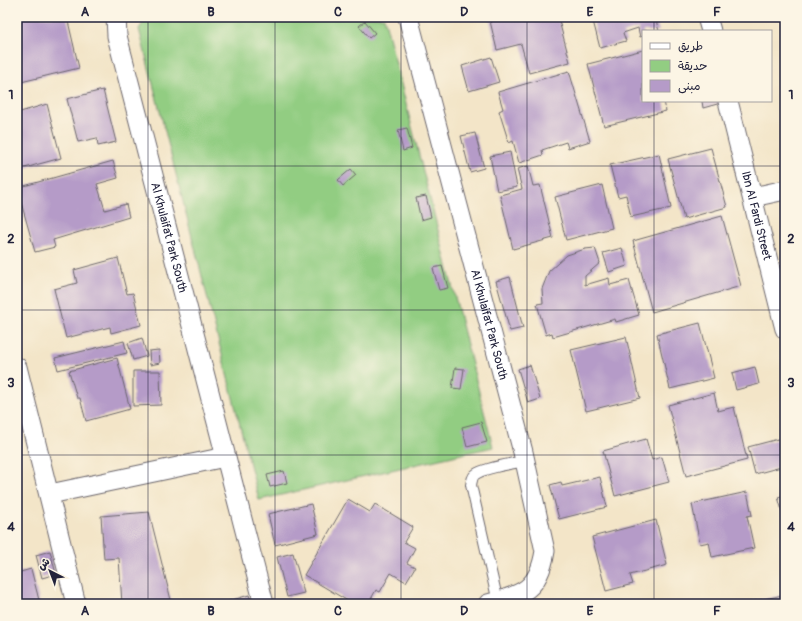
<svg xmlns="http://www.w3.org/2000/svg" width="802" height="621" font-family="Pangolin,'Playpen Sans Arabic',sans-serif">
<rect width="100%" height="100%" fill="#fcf5e5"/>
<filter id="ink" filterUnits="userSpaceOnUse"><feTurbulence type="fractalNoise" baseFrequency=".025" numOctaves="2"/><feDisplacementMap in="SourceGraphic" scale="8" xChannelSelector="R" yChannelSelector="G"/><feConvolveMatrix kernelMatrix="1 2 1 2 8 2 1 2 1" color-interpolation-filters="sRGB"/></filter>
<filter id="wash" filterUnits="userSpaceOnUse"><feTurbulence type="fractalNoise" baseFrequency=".012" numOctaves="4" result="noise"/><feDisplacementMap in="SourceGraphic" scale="16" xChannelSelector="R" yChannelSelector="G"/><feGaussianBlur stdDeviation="0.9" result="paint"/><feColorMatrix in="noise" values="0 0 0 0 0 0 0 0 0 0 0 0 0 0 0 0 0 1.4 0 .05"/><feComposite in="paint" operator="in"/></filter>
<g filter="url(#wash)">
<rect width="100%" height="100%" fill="#f3e5c8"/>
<path fill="#92cd82" stroke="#5a785e" d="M147,17h237l109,430 -234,53 -120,-471z"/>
<g id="blocks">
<path fill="#b59bc8" d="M25,17h42l12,51 -62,15v-64z
M489,17h69l12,45 -41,11 -8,-29 -24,6z
M592,17h63l4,14h-16v5l-3,1 -2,-9 -15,5 3,8 -26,7z
M365,21l10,12 -6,5 -10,-12z
M643,50v51h21l2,10 -62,15 -16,-62z
M491,57l8,25 -30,9 -7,-25z
M569,71l21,70 -22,7 -2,-6 -24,8 1,5 -24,8 -6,-22 -4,2 -10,-32 4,-2 -5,-17z
M103,90l13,52 -18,4 -1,-8 -19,4 -11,-43z
M702,101h18l1,2 -18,5z
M47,104l14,54 -44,12v-57z
M407,128l5,20 -9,3 -5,-21z
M475,133l9,35 -14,4 -9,-36z
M711,148l16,59 -43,12 -16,-60z
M510,152l7,35 -20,4 -7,-35z
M659,154l12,54 -40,9 -5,-22 -8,2 -8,-32z
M113,161l5,17 -21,6 8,26 21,-6 3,13 -76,23 2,7 -20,5 -18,-64z
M528,166l5,20 7,-1 13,53 -40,11 -13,-54 22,-6 -5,-20z
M351,169l5,6 -13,11 -5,-6z
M602,185l10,43 -46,12 -11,-43z
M426,196l5,21 -10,3 -5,-22z
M722,216l19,70 -89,26 -19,-71z
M595,248l5,15 -15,13v9l24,-7 1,7 19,-5 10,35 -23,7 -1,-3 -62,18 -1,-4 -6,2 -9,-31 6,-1 -1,-14 7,-18 18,-16 18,-6z
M622,248l5,18 -18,6 -6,-19z
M118,258l9,36 6,-1 8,32 -30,8 -1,-6 -44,11 -12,-49 23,-6 -3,-13z
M442,266l6,22 -9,2 -6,-22z
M510,277l13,51 -13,3 -14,-50z
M700,323l14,55 -44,11 -13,-55z
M626,337l14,61 -54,13 -15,-61z
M142,338l5,18 -14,4 -5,-17z
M124,341l3,12 -69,17 -3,-12z
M159,350l1,13 -10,2 -1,-14z
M117,358l13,51 -44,12 -6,-23h-3l-8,-27z
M530,365l10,34 -12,4 -10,-34z
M755,367l4,17 -23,6 -4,-17z
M455,368l9,1 -3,20 -9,-1z
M133,371h27l1,34 -28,1z
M714,393l4,18 16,-4 13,53 -61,16 -18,-71z
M481,422l6,20 -20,5 -5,-20z
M782,438l3,9v19l-30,8 -7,-27z
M646,439l6,21 10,-3 7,25 -54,14 -12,-45z
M284,471l3,12 -17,4 -3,-12z
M600,477l7,30 -48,12 -9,-34 11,-3 1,4z
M747,492l5,23 -5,1 7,32 -42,9 -3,-15 -9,2 -8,-40z
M785,495v26l-7,-24z
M348,499l22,13 5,-8 38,23 -9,15 11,6 -8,15 8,4 -9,15 -15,-9 -11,19 -4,-2 -8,14h-15l-49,-29z
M311,504l7,30 -43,11 -7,-31z
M149,512l23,92h-50l-3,-46 -15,1 -3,-43z
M656,520l11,45 -37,10 3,9 -27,7 -14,-54z
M50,551l6,23 -14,4 -6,-23z
M293,553l11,40 -17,4 -10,-40z
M31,569l9,35h-23v-31z
M249,595l3,9h-22l-1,-3z
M783,595l2,9h-39v-1z"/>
</g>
</g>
<g filter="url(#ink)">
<use href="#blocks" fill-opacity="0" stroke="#6b666c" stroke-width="1"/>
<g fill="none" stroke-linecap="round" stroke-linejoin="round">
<defs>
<path id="lane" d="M498,602l-27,-117c1,-4 1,-9 5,-11 8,-6 38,-11 49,-13"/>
<g id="street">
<path id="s1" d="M116,17l1,19 147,568"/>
<path id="s2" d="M408,17l115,435 22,99c-6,38 -22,44 -57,53"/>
<path d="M707,17l4,14"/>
<path id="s3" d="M728,101l57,228"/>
<path d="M753,197l32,-7"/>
<path d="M17,367l59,237"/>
<path d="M50,494l175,-37"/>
</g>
</defs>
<use href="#lane" stroke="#6b666c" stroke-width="12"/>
<use href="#street" stroke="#6b666c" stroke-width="21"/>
<use href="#lane" stroke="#fff" stroke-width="10"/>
<use href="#street" stroke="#fff" stroke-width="19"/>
</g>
</g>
<path fill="none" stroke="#22223b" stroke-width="1" stroke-opacity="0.55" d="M148,17v587M275,17v587M401,17v587M527,17v587M654,17v14M654,101v503M17,166h768M17,310h768M17,455h768"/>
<g text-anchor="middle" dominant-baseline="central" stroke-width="3.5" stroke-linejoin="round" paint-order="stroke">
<g font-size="12" fill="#22223b" stroke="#fcf5e5">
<text stroke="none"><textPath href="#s3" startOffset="118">Ibn Al Fardi Street</textPath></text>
<text stroke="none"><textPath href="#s1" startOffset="227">Al Khulaifat Park South</textPath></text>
<text stroke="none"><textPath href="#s2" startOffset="318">Al Khulaifat Park South</textPath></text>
</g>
</g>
<rect width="802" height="621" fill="none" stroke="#fcf5e5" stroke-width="44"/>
<rect x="642" y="30" width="130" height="72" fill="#fcf5e5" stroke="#a5a1a1"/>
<rect x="650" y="43" width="20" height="6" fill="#ffffff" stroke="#a5a1a1"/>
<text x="678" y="50" font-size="12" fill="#22223b">طريق</text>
<rect x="650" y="60" width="20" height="12" fill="#92cd82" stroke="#a5a1a1"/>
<text x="678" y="70" font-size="12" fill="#22223b">حديقة</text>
<rect x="650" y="80" width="20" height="12" fill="#b59bc8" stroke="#a5a1a1"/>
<text x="678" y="90" font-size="12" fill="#22223b">مبنى</text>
<g transform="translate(50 571) rotate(318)" stroke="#fcf5e5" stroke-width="3" paint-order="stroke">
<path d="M0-3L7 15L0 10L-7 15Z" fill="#22223b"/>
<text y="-6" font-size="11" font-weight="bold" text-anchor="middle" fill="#22223b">ش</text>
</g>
<rect x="22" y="22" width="758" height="577" fill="none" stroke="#22223b" stroke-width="1.5"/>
<g font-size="13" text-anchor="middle" font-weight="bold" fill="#22223b">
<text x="85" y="16">A</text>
<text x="211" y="16">B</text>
<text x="338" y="16">C</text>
<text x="464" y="16">D</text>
<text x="590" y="16">E</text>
<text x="717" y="16">F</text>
<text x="11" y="99">1</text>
<text x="791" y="99">1</text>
<text x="11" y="243">2</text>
<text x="791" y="243">2</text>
<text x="11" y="387">3</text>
<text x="791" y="387">3</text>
<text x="11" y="531">4</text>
<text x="791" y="531">4</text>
<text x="85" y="615">A</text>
<text x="211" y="615">B</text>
<text x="338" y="615">C</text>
<text x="464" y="615">D</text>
<text x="590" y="615">E</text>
<text x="717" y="615">F</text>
</g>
</svg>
